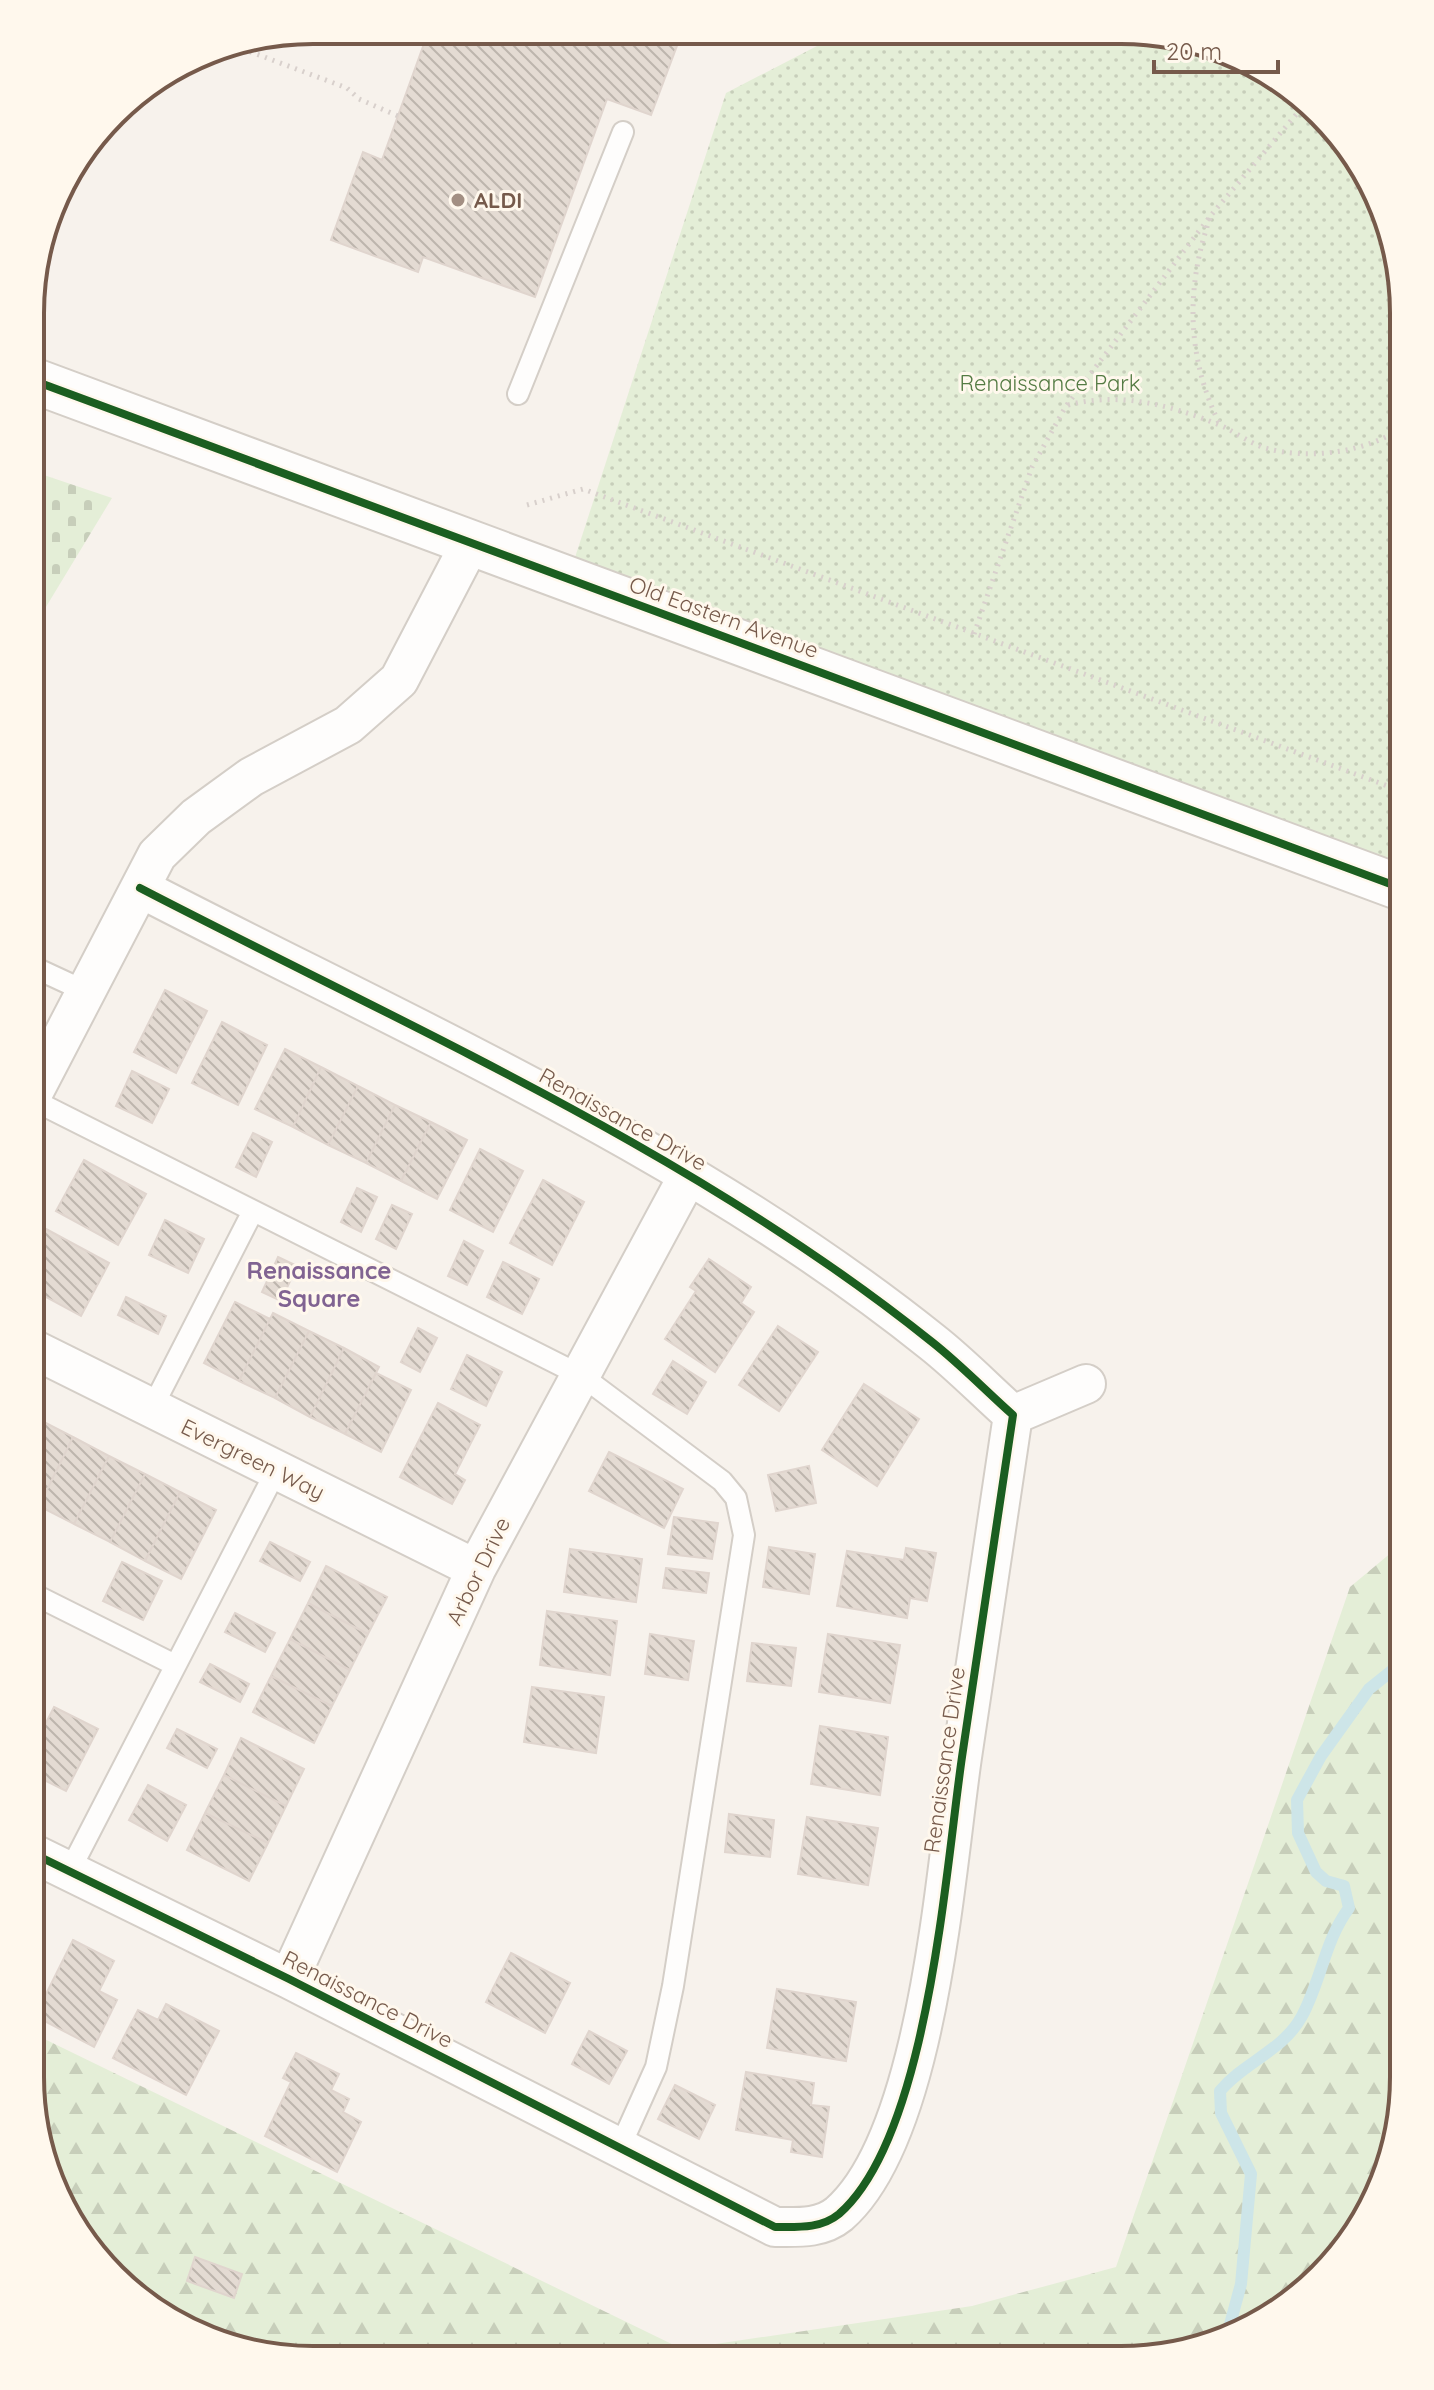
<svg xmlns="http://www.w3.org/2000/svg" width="1434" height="2390" font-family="Quicksand,sans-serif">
<defs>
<pattern id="green-dots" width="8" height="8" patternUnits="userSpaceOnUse" patternTransform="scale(2)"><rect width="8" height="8" fill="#e4eed7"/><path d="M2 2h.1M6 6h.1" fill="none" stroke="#c7ceba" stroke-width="1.8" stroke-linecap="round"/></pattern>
<pattern id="forest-firs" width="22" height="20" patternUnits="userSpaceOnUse" patternTransform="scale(2)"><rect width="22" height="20" fill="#e4eed7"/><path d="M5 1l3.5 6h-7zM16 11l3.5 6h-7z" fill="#c7ceba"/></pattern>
<pattern id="cemetery-stones" width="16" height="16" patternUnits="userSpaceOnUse" patternTransform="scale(2)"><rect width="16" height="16" fill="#e4eed7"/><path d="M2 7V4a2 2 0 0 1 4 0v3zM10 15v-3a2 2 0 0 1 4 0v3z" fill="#c7ceba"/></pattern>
<pattern id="building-back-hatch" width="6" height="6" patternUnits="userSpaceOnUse" patternTransform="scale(2)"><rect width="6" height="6" fill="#e4dbd3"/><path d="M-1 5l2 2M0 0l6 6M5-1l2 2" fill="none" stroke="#bdb5ad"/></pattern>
</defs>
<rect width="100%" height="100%" fill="#f7f2ec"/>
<path fill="url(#green-dots)" d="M844,32h314l136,57 89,116 21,108v576l-836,-310 158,-486z"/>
<path fill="url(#forest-firs)" d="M1404,1542l-1,554 -20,89 -37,64 -117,90 -108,21 -844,-2 -137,-57 -89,-116 -21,-108v-45l652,317 290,-43 144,-39 234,-680z"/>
<path fill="url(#cemetery-stones)" d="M32,471l80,27 -80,132z"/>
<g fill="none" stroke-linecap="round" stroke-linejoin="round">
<path stroke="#cde5e8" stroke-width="12" d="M1226,2339l15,-55 10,-110 -30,-61 -1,-22c24,-29 63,-40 82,-75 19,-35 23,-76 47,-108l-5,-22 -18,-5 -10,-9 -18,-39 -1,-33 24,-44 48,-67 35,-28"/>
</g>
<path fill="url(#building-back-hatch)" stroke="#e0d5ce" stroke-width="2" d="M429,30l241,1 11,4 -30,80 -44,-16 -72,198 -112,-40 -5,15 -87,-32 32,-88 19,8z
M165,990l42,21 -31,62 -42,-21z
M222,1022l45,23 -29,60 -46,-22z
M285,1049l36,18 -28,60 -38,-18z
M321,1067l37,19 -30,59 -35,-18z
M132,1071l37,18 -17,34 -36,-17z
M358,1086l37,19 -29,58 -38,-18z
M395,1105l36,17 -30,59 -35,-18z
M431,1122l36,18 -30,59 -36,-18z
M253,1133l19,9 -16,35 -20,-10z
M480,1149l43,22 -30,61 -43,-22z
M84,1160l62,34 -28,51 -62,-34z
M543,1180l41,22 -32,63 -42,-22z
M357,1188l20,9 -16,35 -20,-10z
M392,1205l20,9 -16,35 -20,-10z
M165,1220l39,19 -16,34 -39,-18z
M46,1229l63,34 -28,53 -50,-27v-31z
M464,1241l19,10 -16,34 -19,-9z
M278,1257l19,9 -16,35 -19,-9z
M709,1259l42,28 -10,16 13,9 -39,60 -50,-33 31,-48 -6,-4z
M503,1262l36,17 -17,35 -35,-17z
M126,1297l40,19 -8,18 -40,-19z
M235,1302l35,17 -31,62 -35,-18z
M273,1313l36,18 -34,67 -36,-17z
M778,1326l40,26 -39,59 -40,-26z
M418,1328l19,10 -17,34 -19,-10z
M309,1331l35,17 -34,69 -35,-19z
M344,1348l35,19 -34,67 -35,-17z
M467,1355l35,17 -16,34 -35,-17z
M673,1361l33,21 -19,32 -34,-20z
M376,1373l35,17 -30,62 -36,-18z
M864,1384l55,35 -42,67 -55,-36z
M438,1403l42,22 -25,49 10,6 -13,24 -52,-27z
M38,1419l35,18 -34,69 -8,-4v-68z
M73,1437l36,19 -35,68 -35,-18z
M609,1452l74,37 -19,39 -75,-37z
M109,1456l36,18 -35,68 -36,-18z
M809,1466l7,37 -40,8 -8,-36z
M145,1474l35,18 -35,69 -35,-19z
M180,1492l36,18 -35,69 -36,-18z
M674,1517l44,6 -6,36 -44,-5z
M270,1542l40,20 -10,19 -40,-20z
M769,1547l46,7 -6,40 -46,-7z
M906,1548l30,5 -9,48 -17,-3 -3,20 -70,-12 10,-55 57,9z
M570,1549l72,10 -6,43 -72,-10z
M122,1562l40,19 -19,39 -40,-19z
M326,1566l61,31 -19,37 -60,-31z
M666,1568l43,5 -3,20 -43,-5z
M308,1603l60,31 -18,36 -60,-31z
M547,1611l70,10 -7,54 -70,-10z
M235,1613l40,20 -10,19 -40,-20z
M650,1634l44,7 -6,39 -43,-6z
M828,1634l72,11 -10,58 -71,-11z
M290,1639l60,31 -18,36 -61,-30z
M752,1643l44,5 -5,38 -44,-5z
M210,1664l39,20 -9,18 -40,-20z
M271,1676l61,30 -18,37 -61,-31z
M532,1687l72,10 -8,56 -72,-11z
M54,1707l44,22 -32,62 -36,-18v-19z
M820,1726l68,11 -8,58 -69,-11z
M177,1729l40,20 -10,19 -40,-20z
M241,1738l63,31 -18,37 -62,-31z
M224,1775l62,31 -18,37 -63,-30z
M148,1785l38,20 -19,36 -38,-21z
M205,1813l63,30 -19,38 -62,-31z
M729,1814l45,6 -4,37 -45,-5z
M807,1817l71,11 -10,57 -70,-11z
M73,1940l41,21 -15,30 18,9 -23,47 -59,-31z
M511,1953l59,30 -25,50 -59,-31z
M777,1989l79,13 -10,59 -79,-13z
M166,2004l53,27 -33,64 -73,-37 25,-48 20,10z
M589,2031l38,20 -18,33 -37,-20z
M296,2053l43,21 -8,16 18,9 -6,13 18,10 -24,50 -72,-36 26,-54 -8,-4z
M746,2072l68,11 -3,22 18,2 -7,50 -31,-5 2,-12 -57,-10z
M675,2085l40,20 -16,34 -41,-20z
M195,2257l47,17 -8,24 -47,-17z"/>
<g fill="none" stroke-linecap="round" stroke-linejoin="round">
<defs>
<path id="service" d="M518,394l105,-262
M31,966l56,26
M31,1099l551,277 140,105 14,17 8,37 -71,451 -17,81 -36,80
M151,1410l102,-199
M31,1593l144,72
M69,1872l208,-403"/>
<path id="minor" d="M31,1097l126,-242 39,-38 55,-40 97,-52 51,-45 72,-138
M31,1348l445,221
M1013,1415l73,-31
M30,1852l259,127 486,248c22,0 46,2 64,-13 89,-78 106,-340 123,-457 17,-114 34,-228 51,-342 -27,-24 -53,-51 -81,-73 -238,-191 -524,-315 -792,-454
M289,1979l187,-410 213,-395"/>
<path id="tertiary" d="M32,380l1372,509"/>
</defs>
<use href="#service" stroke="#d4cec7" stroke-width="24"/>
<use href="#minor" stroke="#d4cec7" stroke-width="42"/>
<use href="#tertiary" stroke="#d4cec7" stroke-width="48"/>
<path stroke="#d8d0cc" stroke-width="5" stroke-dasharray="2 6" stroke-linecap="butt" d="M235,46l112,42 12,11 39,17
M1210,218c-25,71 -23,140 10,207
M1068,405c53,-14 107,1 156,22 12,6 25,15 38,20 44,14 105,6 142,-21
M527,505l56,-16 821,303
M974,634l58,-167 34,-61 146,-192 93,-110"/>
<use href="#service" stroke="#fefdfc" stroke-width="20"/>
<use href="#minor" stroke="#fefdfc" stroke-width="38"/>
<use href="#tertiary" stroke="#fefdfc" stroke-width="44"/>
<defs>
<path id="cycleway" d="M32,380l1372,509
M30,1852l259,127 486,248c22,0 46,2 64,-13 89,-78 106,-340 123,-457 17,-114 34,-228 51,-342 -27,-24 -53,-51 -81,-73 -238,-191 -524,-315 -792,-454"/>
</defs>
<use href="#cycleway" stroke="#fff8ed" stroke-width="13"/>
<use href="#cycleway" stroke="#1b5e20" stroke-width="8"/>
</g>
<circle fill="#a38f83" stroke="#fff8ed" stroke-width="3" cx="458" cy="200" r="8"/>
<g text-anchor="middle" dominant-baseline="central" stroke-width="6" stroke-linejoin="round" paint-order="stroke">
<g font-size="22" font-weight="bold" fill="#765a4b" stroke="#fff8ed" text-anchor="start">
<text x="474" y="200">ALDI</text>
</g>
<g font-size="22" fill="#547b43" stroke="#fff8ed">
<text x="1050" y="383">Renaissance Park</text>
</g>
<g font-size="22" fill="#765a4b" stroke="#fff8ed">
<text transform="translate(724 617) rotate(20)">Old Eastern Avenue</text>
<text transform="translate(623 1119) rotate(29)">Renaissance Drive</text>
<text transform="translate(253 1459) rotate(26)">Evergreen Way</text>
<text transform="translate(478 1571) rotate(-64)">Arbor Drive</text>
<text transform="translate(944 1760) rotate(-82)">Renaissance Drive</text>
<text transform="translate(368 1999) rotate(27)">Renaissance Drive</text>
</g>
<g font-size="24" font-weight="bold" fill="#816392" stroke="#fff8ed">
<text x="319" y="1270">Renaissance<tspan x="319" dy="28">Square</tspan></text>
</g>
</g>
<path d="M0 0H1434V2390H0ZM313 44H1121A269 269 0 0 1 1390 313V2077A269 269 0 0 1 1121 2346H313A269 269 0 0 1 44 2077V313A269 269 0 0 1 313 44Z" fill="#fff8ed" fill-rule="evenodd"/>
<path fill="none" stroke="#765a4b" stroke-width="4" d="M313 44H1121A269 269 0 0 1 1390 313V2077A269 269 0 0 1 1121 2346H313A269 269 0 0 1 44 2077V313A269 269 0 0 1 313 44Z"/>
<path d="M1154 60v12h124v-12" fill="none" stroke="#765a4b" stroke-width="4"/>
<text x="1166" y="60" font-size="24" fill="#765a4b" stroke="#fff8ed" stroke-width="6" paint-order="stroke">20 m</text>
</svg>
